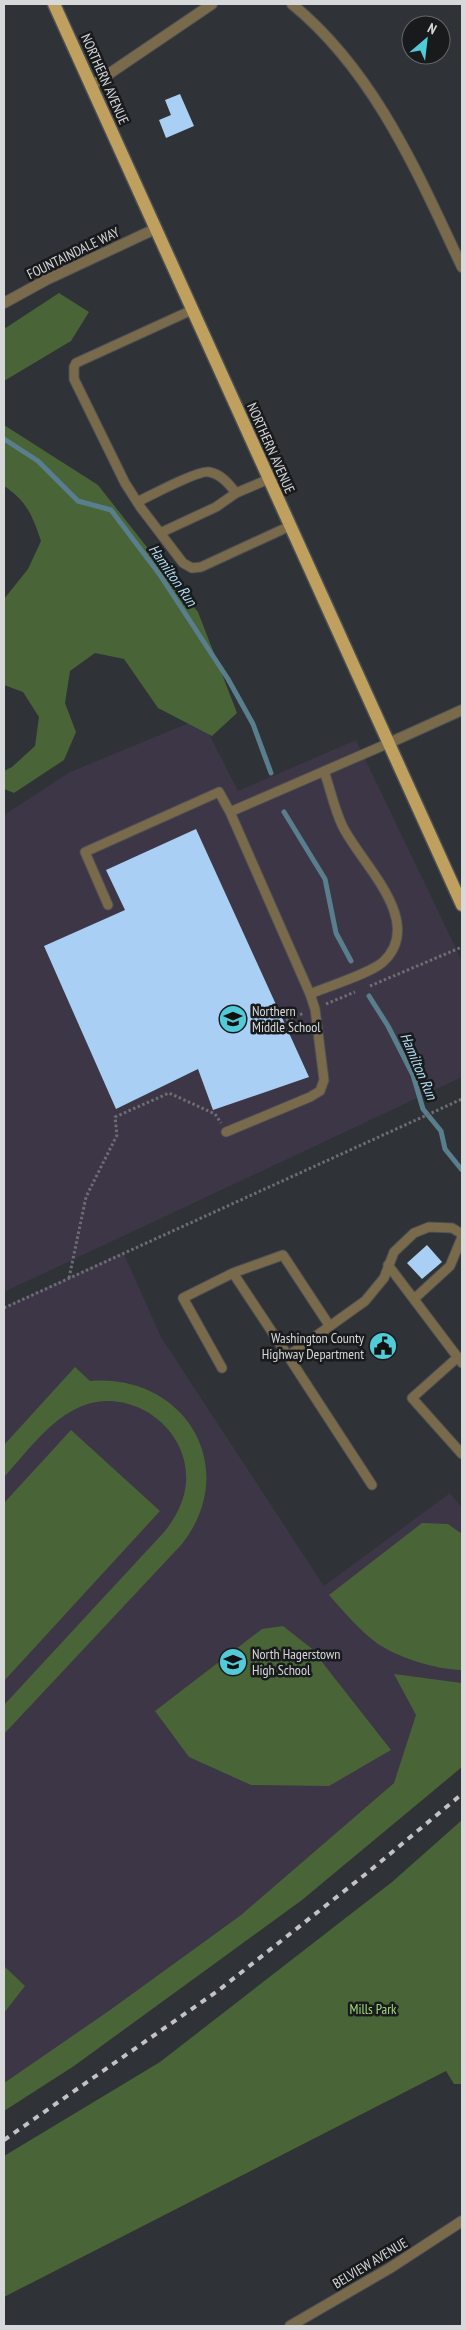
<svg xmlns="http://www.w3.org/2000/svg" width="466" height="2330" font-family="'PT Sans Narrow',sans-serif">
<rect width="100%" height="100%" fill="#2f3236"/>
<path fill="#3c3647" d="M201,718l37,73 118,-51 106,221v116l-458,215v-477l66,-43z
M123,1252l38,85 163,249 126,-93 12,15v229l-68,46 -153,132 -131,95 -106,73v-776z"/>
<path fill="#496436" d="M59,293l30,19 -18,29 -67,40v-52z
M4,425l94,60 100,127 39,101 -25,23 -54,-28 -34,-49 -29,-6 -25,18 -5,32 11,29 -12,28 -50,33 -10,-4v-18l8,-4 23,-21 4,-29 -16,-25 -19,-7v-86l24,-30 13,-28c-8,-24 -14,-40 -37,-55z
M75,1367l15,14c94,-8 152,86 92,163l-178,190v-29l161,-174c11,-14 20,-31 21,-49 4,-53 -54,-96 -104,-76 -32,13 -55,46 -78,71v-32z
M71,1430l89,81 -156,170v-178z
M422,1523l26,1 14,10v136c-28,-1 -60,-11 -84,-26 -18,-13 -34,-32 -49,-49z
M283,1626l28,22 80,102 -62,36 -78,-1 -62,-28 -34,-46 107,-82z
M394,1674l68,9v84l-160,133 -228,166 -70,45v-28l106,-73 131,-95 153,-132 22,-68z
M462,1820v264h-8l-8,-13 -442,226v-141l156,-94 232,-180z
M4,1966l21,20 -21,27z"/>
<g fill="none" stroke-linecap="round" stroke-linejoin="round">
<path stroke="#597e8e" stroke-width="5" d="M4,439l34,22 40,40 33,9 49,65 68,104 25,45 18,49
M284,812l41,67 11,54 15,28
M369,996l19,30 25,49 10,34 18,22 4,18 17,21"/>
</g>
<path fill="#a9d0f4" d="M180,94l14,32 -28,12 -7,-18 12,-5 -6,-15z
M196,829l113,248 -96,33 -15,-41 -82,40 -72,-163 81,-36 -19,-40z
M427,1245l15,17 -20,17 -15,-16z"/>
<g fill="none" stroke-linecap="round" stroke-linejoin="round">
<defs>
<path id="lane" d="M192,310l-116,53 -2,4v12l51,104 16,25 42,55 9,5 9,-1 89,-41
M137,502c13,-6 61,-32 72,-30 12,2 20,12 27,21
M160,533l56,-26 20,-14 33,-14
M324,771c6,17 10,37 18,54 17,37 85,96 41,137 -14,12 -54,24 -73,32l-80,-182 159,-69
M108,905l-23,-53 134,-60 11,20
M226,1132l84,-35 10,-6 4,-11 -9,-71 -5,-15
M388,1265l74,98
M233,1273l50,-18 46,70
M414,1299l36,-33 12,-29
M458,1357l-46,41 50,56
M222,1368l-39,-70 50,-25 55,83
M372,1485l-84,-129 77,-55 19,-23 10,-26 20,-19 15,-6 23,1 10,6"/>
<path id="street" d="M292,4c83,68 125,168 170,263
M91,86l121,-82
M4,303l42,-23 109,-51
M389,743l73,-33
M290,2326l100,-58 72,-47"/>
<path id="primary" d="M54,4l408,901"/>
</defs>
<use href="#lane" stroke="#4d5054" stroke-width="11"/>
<use href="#street" stroke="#4d5054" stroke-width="12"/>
<use href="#primary" stroke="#4d5054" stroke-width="15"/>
<path stroke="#6c6e72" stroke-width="3" stroke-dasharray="2.5 2.5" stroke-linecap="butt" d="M370,986l92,-39
M326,1004l29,-12
M286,1020l18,-7
M69,1278l17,-81 31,-62 -2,-18 54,-24 46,21 6,9
M4,1308l458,-209"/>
<use href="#lane" stroke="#796a4b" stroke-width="9"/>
<use href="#street" stroke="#796a4b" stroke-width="10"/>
<use href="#primary" stroke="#c0a05e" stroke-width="12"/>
<path stroke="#c1c3c5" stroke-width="4" stroke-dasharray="6 6" stroke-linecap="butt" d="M4,2140l215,-150 148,-117 95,-79"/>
</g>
<defs>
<symbol id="school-disc" viewBox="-11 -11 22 22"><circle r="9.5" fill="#52cbd8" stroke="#181a1c"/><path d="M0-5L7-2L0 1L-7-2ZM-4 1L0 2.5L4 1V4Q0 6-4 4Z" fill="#111"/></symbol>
<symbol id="civic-disc" viewBox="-11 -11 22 22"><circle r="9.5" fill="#52cbd8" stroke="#181a1c"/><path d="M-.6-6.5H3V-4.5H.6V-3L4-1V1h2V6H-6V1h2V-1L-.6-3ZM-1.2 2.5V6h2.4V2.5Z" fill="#111"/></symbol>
</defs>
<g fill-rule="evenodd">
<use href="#school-disc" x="217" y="1003" width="32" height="32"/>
<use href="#civic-disc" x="367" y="1330" width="32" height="32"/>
<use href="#school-disc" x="217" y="1646" width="32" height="32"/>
</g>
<g text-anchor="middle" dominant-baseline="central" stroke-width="5" stroke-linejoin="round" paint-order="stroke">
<g font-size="14" fill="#d6d8da" stroke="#181a1c">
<text transform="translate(105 79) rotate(66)">NORTHERN AVENUE</text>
<text transform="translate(73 253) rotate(-26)">FOUNTAINDALE WAY</text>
<text transform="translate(271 448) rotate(66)">NORTHERN AVENUE</text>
<text transform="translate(370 2263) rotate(-31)">BELVIEW AVENUE</text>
</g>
<g font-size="14" fill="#d6d8da" stroke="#181a1c" text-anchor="start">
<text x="252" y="1011">Northern<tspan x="252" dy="16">Middle School</tspan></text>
<text x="364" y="1338" text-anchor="end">Washington County<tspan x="364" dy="16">Highway Department</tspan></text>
<text x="252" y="1654">North Hagerstown<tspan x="252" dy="16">High School</tspan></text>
</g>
<g font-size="14" fill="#a3dc7c" stroke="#181a1c">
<text x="373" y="2009">Mills Park</text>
</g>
<g font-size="15" font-style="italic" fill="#afddf2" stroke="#181a1c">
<text transform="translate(173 575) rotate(55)">Hamilton Run</text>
<text transform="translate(419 1066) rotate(67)">Hamilton Run</text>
</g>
</g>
<rect width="466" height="2330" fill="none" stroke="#d6d8da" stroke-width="10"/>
<g transform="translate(426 40) rotate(28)"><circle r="24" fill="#181a1c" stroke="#646668"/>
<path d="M0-4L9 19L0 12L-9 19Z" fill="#52cbd8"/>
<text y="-8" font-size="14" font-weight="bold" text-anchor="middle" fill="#d6d8da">N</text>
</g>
</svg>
